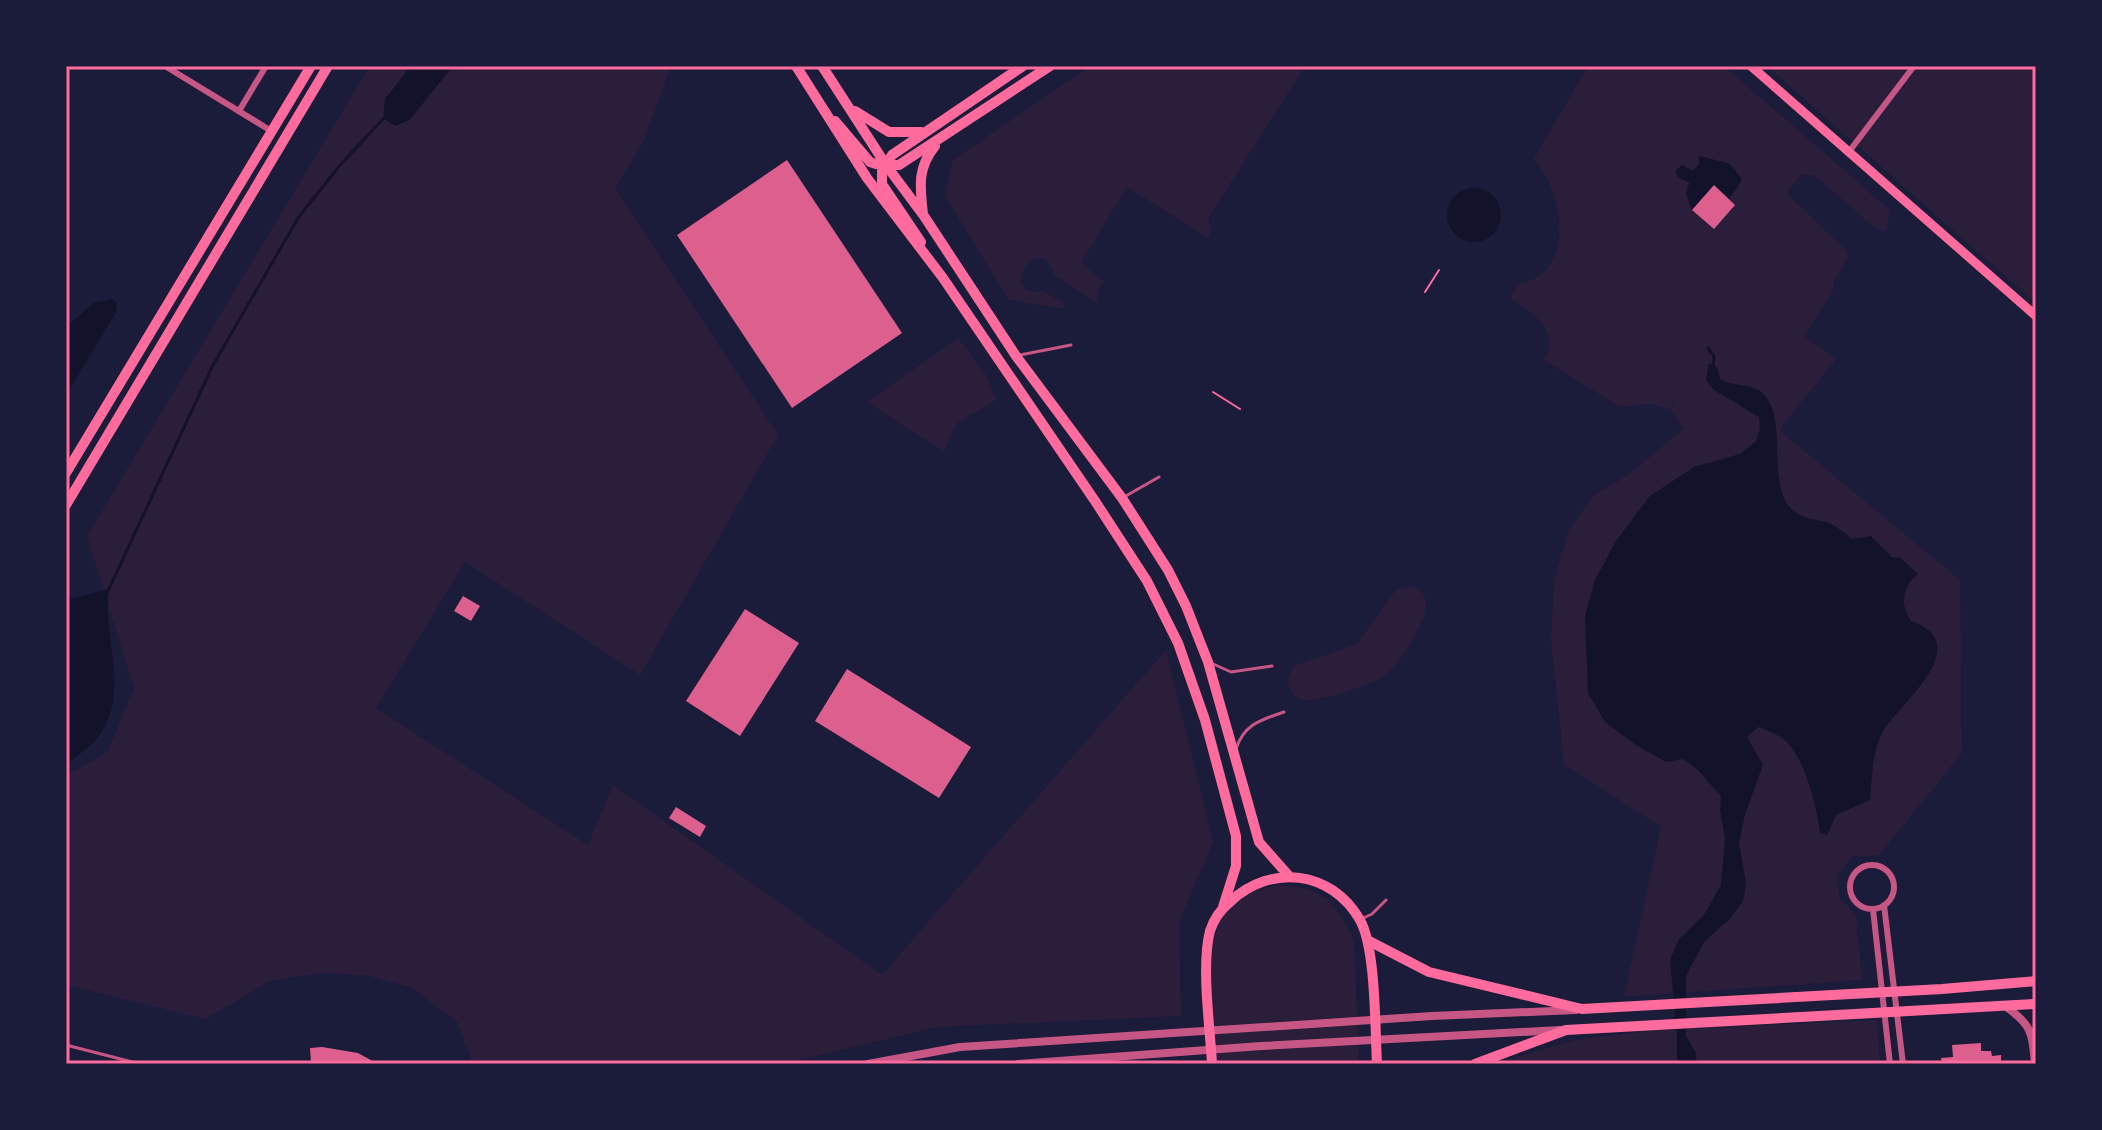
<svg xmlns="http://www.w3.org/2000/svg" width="2102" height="1130" font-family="'PT Sans Narrow',sans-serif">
<rect width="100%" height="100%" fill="#1b1b3a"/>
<path fill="#2a1e3b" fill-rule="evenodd" d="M370,66h41l-7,7 6,47 43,-54h218l-28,76 -28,46 163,247 -138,240 -175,-113 -89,146 212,137 25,-60 269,190 284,-325 47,192 -34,80 2,94 -244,11 -154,37h-310l-16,-42 -45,-34 -46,-13 -49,-2 -47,8 -64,38 -140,-34v-209l42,-25 26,-63 -47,-152z
M1090,66h215l-96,151 2,13 -3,8 -81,-51 -46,76 23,18 -6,10 -1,12 -43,-28c-13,-49 -61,23 -10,16l19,12 2,6 -56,-9 -64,-104 8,-36z
M1588,66h136l166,144 -3,20 -8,1 -65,-56 -12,-1 -13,15v7l58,55v9l-13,21 -1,10 -29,45 32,23 -57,71 181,150 2,173 -83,102 -27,2 -15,19 3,22 16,17 6,65 -238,17 37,-170 -97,-63 -13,-124 3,-59 15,-51 25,-35 34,-20 55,-46 -11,-19 1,-11 -2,11 -21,-6 -30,3 -76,-47c18,-30 -12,-46 -33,-62l6,-14c60,-8 47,-92 17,-125zM1699,156l31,8 11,19 -12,16 6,6 -21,24 -22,-19 -6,-17 6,-22 7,-7z
M1767,66h269v237z
M958,338l28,37 10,25 -39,23 -13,29 -77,-50z
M1413,586c11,4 15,13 12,25 -5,21 -25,54 -44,67 -11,7 -64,25 -77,22 -5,-1 -12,-6 -14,-11 -4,-7 0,-16 4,-23l63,-22 38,-53z
M1277,885l28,3 22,10 16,21 11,21 5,124h-144c-2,-45 -18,-132 21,-163 12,-9 27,-12 41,-16z
M1877,1020l3,44h-390l89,-25 81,-9z"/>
<path fill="#12122b" d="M411,66h42l-44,54 -14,6 -12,-8 2,-19z
M1699,156l31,8 12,15 -13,20 -15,-13 -22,24 -6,-17 4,-10 -11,-5 -4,-7 7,-6 11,6 6,-7z
M1447 215a27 27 0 1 1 54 0a27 27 0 1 1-54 0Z
M112,299l5,4 -1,9 -50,83v-68l28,-24z
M1709,363l8,4 3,12c13,8 29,4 41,13 28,23 6,83 27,113 10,13 24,14 38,17 9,3 19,11 26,17l19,-3 21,21 9,1 17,16c-15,12 -19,31 -7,47 64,23 -6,78 -26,107 -13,20 -13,49 -15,72l-34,15 -9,20 -7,-2c-3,-26 -16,-80 -38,-95 -7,-5 -17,-8 -24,-11l-11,10 16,28 -18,49 -6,29 7,40 -3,18 -13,18 -26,23 -18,34v60l10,17 1,11h-20v-28l-7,-76 9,-21 25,-24 17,-30 4,-46 -5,-29 1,-14 -23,-26 -15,-11 -17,3 -30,-17 -31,-23 -17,-29 -3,-77 10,-36 21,-39 34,-45 44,-29 46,-13 16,-13 4,-12 -1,-12 -45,-27 -8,-10z
M109,589c-7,50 22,101 -10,147 -8,11 -23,20 -33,29v-165z"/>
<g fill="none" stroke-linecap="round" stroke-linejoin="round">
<path stroke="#12122b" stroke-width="3" d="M1708,348l6,8 -1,11
M108,591l104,-224 86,-149 43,-54 44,-47"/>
</g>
<path fill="#dd5f8e" d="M787,160l115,173 -110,75 -115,-173z
M1714,185l21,20 -21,24 -22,-19z
M463,596l17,10 -9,15 -17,-10z
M745,609l54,34 -59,93 -54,-35z
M847,669l124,78 -32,51 -124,-77z
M676,807l30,19 -6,11 -31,-19z
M1981,1043v8h10l1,5 9,-1v9h-59l-1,-6 12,-1 -1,-12z
M322,1047l36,6 20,11 -67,-1 -1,-15z"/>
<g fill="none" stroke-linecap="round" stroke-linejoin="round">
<path stroke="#ff6b9d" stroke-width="2" d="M1425,292l14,-22
M1213,392l27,17"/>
<path stroke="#c65784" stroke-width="3" d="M1020,355l51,-10
M1124,497l35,-20
M1211,663l20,9 41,-6
M1236,749c8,-25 25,-29 48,-37
M1361,919l11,-5 14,-14
M66,1045l74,19"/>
<path stroke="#c65784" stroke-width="6" d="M165,66l108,66
M239,111l27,-45
M1848,153l66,-87
M1850 887a22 22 0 1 1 44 0a22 22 0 1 1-44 0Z
M1884,905l19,159
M1873,909l17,155"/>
<path stroke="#c65784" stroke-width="8" d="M2005,1006c27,19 27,26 30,58
M868,1064l92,-17 472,-31 144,-6
M1018,1064l243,-18 299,-16"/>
<path stroke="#ff6b9d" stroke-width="9" d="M1751,66l285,250"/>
<path stroke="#ff6b9d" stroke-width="10" d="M796,66l71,112 76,100 152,223 52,80 31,62 27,77 31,116v30l-13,41
M822,66l64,99 38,51 92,140 106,142 46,72 18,36 22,56 51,180 30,34
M855,111l34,21h32
M835,121l35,41 6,2 23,1 151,-99
M923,214c-3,-27 -6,-46 12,-68
M921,242l-39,-58v-14l10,-15 131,-89
M66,473l245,-407
M66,505l262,-439
M1369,941l60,31 153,37 360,-20 94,-8
M1212,1064c-2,-37 -11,-99 -2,-133 4,-13 11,-22 21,-30 40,-37 100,-31 129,19 16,28 15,109 17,144
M1475,1064l91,-34 470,-26"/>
</g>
<rect width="2102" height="1130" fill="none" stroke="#1b1b3a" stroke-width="136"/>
<rect x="68" y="68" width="1966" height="994" fill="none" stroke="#ff6b9d" stroke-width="3"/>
</svg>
